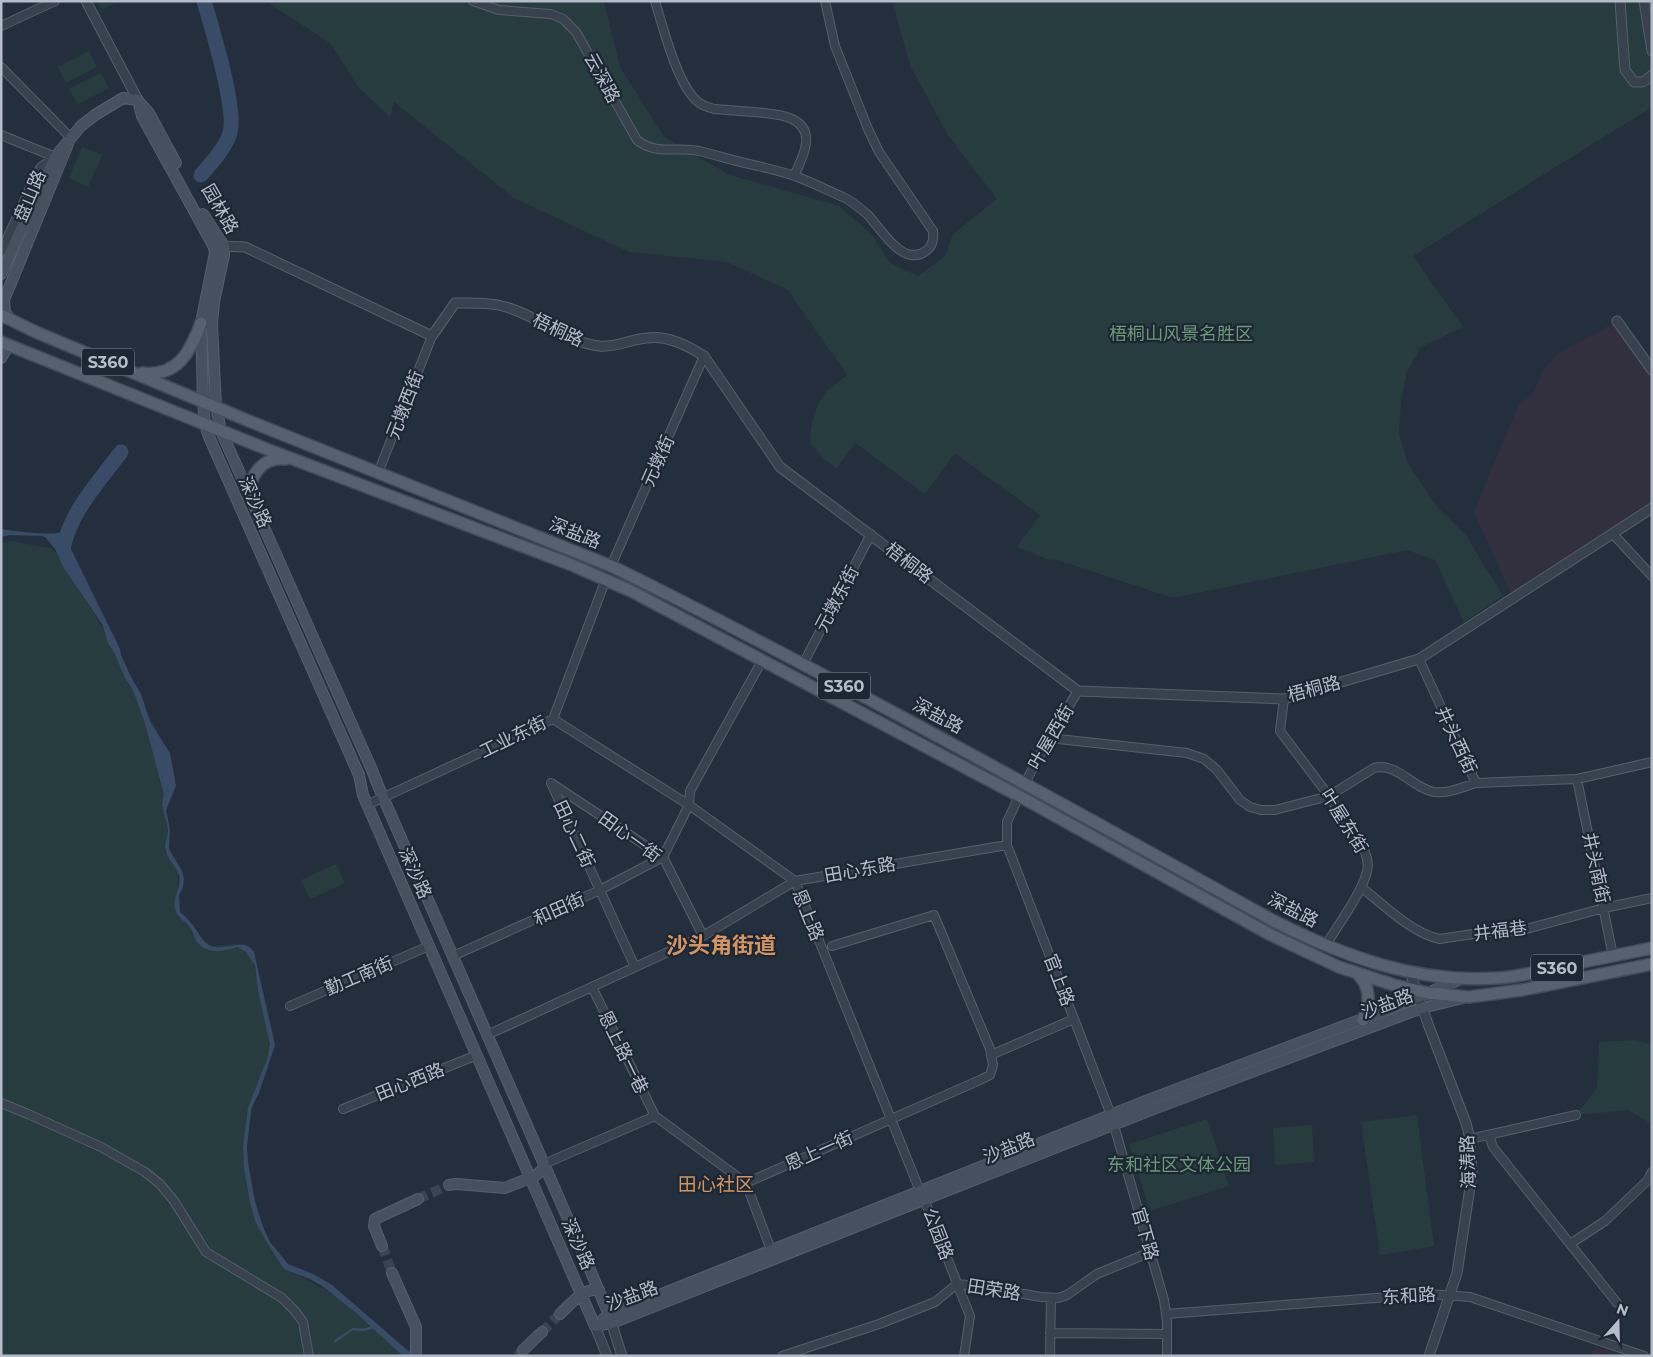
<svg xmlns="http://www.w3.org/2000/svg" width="1653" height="1357" font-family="Montserrat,'Noto Sans SC',sans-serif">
<rect width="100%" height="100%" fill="#242f3e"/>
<path fill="#32303f" d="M1617,321l35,49v137l-139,91 -39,-86 44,-106 16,-14 9,-22 15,-16z
M1596,1346l25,10h-31z"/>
<path fill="#263c3f" d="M96,1h26l-20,8z
M266,1h334l4,2 16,64 44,70 66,38 109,31 34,30 17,27 28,13 27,-20 8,-22 44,-35 -50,-65 -37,-69 -18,-64h760v106l-239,149 50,71 -42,20 -14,25 -6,28 -2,34 9,30 30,44 27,26 38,62 -39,26 -29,-62 -28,-10 -234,48 -119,-39 -2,2 -35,-14 23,-32 -85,-62 -30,41 -70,-51 -18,25 -12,-8 -15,-17c-1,-17 6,-40 18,-53 5,-5 13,-10 19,-15l-59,-85 -61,-28 -98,-10 -115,-54 -120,-96 -4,15 -31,-29 -29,-45z
M89,51l8,16 -31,16 -8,-16z
M101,73l8,15 -31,16 -9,-15z
M82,147l20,8 -14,32 -19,-9z
M11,541l39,7 9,7 4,12 31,46 65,122 12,24 5,27 -14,16 6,30 -3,19 13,21 -1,41 33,33 25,-2 14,3 26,98c-18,32 -24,68 -29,103h-2l3,3c6,41 11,86 42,117 9,9 28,17 40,24l2,3 3,-5 74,66h-407v-813z
M336,864l9,19 -35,16 -9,-19z
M1635,1040l17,5v79l-24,-14 -52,5 21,-27 2,-46z
M1417,1115l17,131 -54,9 -19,-133z
M1207,1119l22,67 -79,25 -21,-67z
M1312,1125l2,37 -39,3 -2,-37z"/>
<path fill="#394c67" d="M1,529c12,2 51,7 60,3l8,10v3l51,104 1,6 9,20 11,19 9,28 20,31 6,33 -10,24 4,20 -1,19 13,22 2,8 -1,8 -4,8 1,17c4,3 8,7 11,11 7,7 10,19 20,23 14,6 33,-10 43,6l21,93 -16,48 -8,16 -4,38 1,16 7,39 8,25 7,15 18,22 25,10 19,11 82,71h-11l-48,-44 -33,-26 -12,-7 -26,-10 -18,-28 -11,-20 -5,-19 -6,-34 -1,-22 5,-38 19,-49 3,-15 -11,-48 -4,-30 -9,-14 -9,-5c-12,4 -29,8 -39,-4 -4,-4 -4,-9 -7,-14 -4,-8 -13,-9 -16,-20 -3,-12 7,-22 4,-34 -3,-9 -11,-15 -13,-24 -2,-6 1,-12 2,-19 0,-13 -9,-24 -4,-37l-19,-72 -12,-33 -8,-12 -11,-26 -6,-9 -6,-19 -39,-57 -7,-17 -10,-12 -4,-2 -32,-1 -9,2z"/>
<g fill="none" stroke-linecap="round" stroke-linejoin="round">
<path stroke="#394c67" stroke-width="2.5" d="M335,1341l18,-12 10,1 11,-3"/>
<path stroke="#394c67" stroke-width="15" d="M201,175c10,-12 24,-26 29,-42 7,-24 -18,-104 -26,-132
M63,549c7,-37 35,-66 58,-97"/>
<path stroke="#3a4453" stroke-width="10" stroke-dasharray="10 5" stroke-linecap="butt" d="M418,1199l31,-14
M382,1246l10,27
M542,1332l18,-18
M517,1356l6,-6"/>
<defs>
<path id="minor" d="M473,1l26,9 52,4 12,5 13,13 61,108c20,16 39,6 62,11 20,5 39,11 59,15 12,3 25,6 37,10 16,6 32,14 48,21 9,4 18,12 25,18 13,14 35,53 58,36 7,-5 8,-12 7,-20l-54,-79 -11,-23 -33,-83 -10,-45
M655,1c8,26 22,83 42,100 5,5 11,6 17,8 13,1 26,2 39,3 20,2 56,2 53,31 -1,11 -7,22 -12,33
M1,26l54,-25
M1,67l70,71
M1,135l54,22
M1,252l35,-77 5,-8 14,-10
M378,473l54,-137
M1613,534l39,42
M611,566l93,-210
M1419,659l57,124 101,-4 75,-17
M803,664l68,-130
M1284,699l-4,32 49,65 36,56c2,6 4,12 2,19 -4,20 -30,56 -42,75
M553,719l136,86 106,76 125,310
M1049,738l138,15 17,6 13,11 23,30 10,7 11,3h14l54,-14 45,-28c23,-6 38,20 60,24 14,2 29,-5 42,-9
M1577,779l36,177
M551,783l112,74 40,79
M551,783l84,184
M1025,783l24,-45 29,-47
M367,805l186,-86 53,-140
M1007,845l104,270 53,185 3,22v34
M1361,887c23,18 52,47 79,52l46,-7 33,-1 85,-23 48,-10
M832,946l102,-31 56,134 1,6
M453,956l147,-66 63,-33 26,-52 1,-14 73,-132
M592,987l63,129 91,67 25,67
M290,1006l139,-60
M487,1035l216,-99 92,-55 212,-36v-23l12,-26
M1,1103l27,11 73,33 44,25 15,12 14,17 32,51 76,46 13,13 8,11 6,34
M343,1109l134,-54
M1489,1135l4,12 124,156
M1470,1139l106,-24
M544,1164l111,-48
M746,1183l234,-103 10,-5 3,-10 -2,-10 83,-36
M924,1199l46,117 -6,40
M1570,1244l35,-23 43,-41 4,-8
M1166,1314l263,-20 41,3 174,59
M1050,1333l117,1
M782,1356l97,-32 56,-22 22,-18 22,2 62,11 17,1 9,-3 30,-21 54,-22
M1050,1356l1,-58"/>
<path id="tertiary" d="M86,1l52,99
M1620,1l5,69 9,12h9l9,-7
M1644,1l8,50
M219,246l26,1 187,89 23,-33c19,0 39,-1 57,6 30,10 54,33 87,37 17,2 32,-7 48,-8 21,-3 41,8 57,18l76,111 298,224 206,8 135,-40 233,-151
M1617,321l35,49
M1410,972l18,52 38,99 4,16 2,35 -15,99 -28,83
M610,1318l12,38
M595,1326l12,30"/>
<path id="secondary" d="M138,100l4,16 72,131 1,6 -14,70 2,79 2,23 4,12 150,338 4,20 232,531
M140,103l9,10 27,50
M203,214l21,32v9l-10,47 -2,22 4,83 5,24 151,339 7,18 207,472 23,55
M1,274l54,-117 26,-31 14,-11 28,-17 15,2
M11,320l-6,-8 -1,-12 64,-156
M1,358l8,-13
M449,1185l7,-1 49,4 30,-12 7,-6 2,-6
M382,1246l-8,-20 1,-7 43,-20
M392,1273l24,54v29
M560,1314c11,-10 22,-26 39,-24
M603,1319l6,-4 539,-215 246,-93 67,-28
M595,1326l17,-3 539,-213 271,-102 41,-10
M523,1350l19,-18"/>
<path id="primary" d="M1,315l37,18 211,88 362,145c93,45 184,94 276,143 129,69 257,140 385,211 70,36 146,64 226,58 20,-1 40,-6 60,-11 31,-6 63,-13 94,-19
M1,342l268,108 303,115 59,26 388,205 252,139 68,32 55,18 34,8 41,4 53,-7 130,-26
M142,373c36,4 48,-21 59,-50
M250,496c-1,-21 13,-40 36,-37
M1358,974c13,13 12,30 5,46"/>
</defs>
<use href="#minor" stroke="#565f6c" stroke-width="10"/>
<use href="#tertiary" stroke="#565f6c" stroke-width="11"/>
<use href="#secondary" stroke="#565f6c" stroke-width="12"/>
<use href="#primary" stroke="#414a57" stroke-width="14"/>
<use href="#minor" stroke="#38414e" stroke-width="8"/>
<use href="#tertiary" stroke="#38414e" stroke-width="9"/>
<use href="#secondary" stroke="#465061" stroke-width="10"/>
<use href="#primary" stroke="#56606e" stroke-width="11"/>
</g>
<g text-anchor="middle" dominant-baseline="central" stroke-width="4.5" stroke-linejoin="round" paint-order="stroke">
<g fill="#1d2633" stroke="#878f9c" stroke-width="1">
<rect x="82" y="348.5" width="52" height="27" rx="4"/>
<rect x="818" y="672.5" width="52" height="27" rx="4"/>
<rect x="1531" y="954.5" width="52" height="27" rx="4"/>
</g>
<g font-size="16" font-weight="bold" fill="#b4bcc9">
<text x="108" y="362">S360</text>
<text x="844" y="686">S360</text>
<text x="1557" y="968">S360</text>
</g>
<g font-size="18" fill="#b4bcc9" stroke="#1d2633">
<text transform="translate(602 78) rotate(61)">云深路</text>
<text transform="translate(30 196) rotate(-67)">盘山路</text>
<text transform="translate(220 209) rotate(60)">园林路</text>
<text transform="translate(558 330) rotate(25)">梧桐路</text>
<text transform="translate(405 405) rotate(-69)">元墩西街</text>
<text transform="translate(658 461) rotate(-66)">元墩街</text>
<text transform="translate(255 502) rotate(66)">深沙路</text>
<text transform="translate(575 533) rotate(22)">深盐路</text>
<text transform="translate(909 563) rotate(37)">梧桐路</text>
<text transform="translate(837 599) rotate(-62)">元墩东街</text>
<text transform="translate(1314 689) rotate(-15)">梧桐路</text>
<text transform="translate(938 716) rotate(28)">深盐路</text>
<text transform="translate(513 737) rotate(-26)">工业东街</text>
<text transform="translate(1051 737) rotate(-60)">叶屋西街</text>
<text transform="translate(1456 740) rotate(65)">井头西街</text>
<text transform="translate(1344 821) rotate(58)">叶屋东街</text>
<text transform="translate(574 834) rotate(65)">田心二街</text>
<text transform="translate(630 837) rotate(36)">田心一街</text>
<text transform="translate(1596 868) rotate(78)">井头南街</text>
<text transform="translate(860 870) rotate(-10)">田心东路</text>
<text transform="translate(415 873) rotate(66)">深沙路</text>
<text transform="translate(559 909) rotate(-24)">和田街</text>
<text transform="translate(1293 910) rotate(27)">深盐路</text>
<text transform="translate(808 915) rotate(68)">恩上路</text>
<text transform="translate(1500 931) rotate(-7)">井福巷</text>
<text transform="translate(359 976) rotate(-23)">勤工南街</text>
<text transform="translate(1059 980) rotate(69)">官上路</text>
<text transform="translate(1387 1004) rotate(-20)">沙盐路</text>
<text transform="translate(623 1052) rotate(64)">恩上路一巷</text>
<text transform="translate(410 1082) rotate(-22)">田心西路</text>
<text transform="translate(1009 1148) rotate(-22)">沙盐路</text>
<text transform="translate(819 1151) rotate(-24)">恩上一街</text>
<text transform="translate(1468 1162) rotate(-92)">海涛路</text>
<text transform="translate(938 1234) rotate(69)">公园路</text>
<text transform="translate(1145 1234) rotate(74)">官下路</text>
<text transform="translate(578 1244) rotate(66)">深沙路</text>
<text transform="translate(994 1290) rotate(9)">田荣路</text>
<text transform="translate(632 1296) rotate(-20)">沙盐路</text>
<text transform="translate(1409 1296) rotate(-3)">东和路</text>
</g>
<g font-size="18" fill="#6b9a76" stroke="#1d2633">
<text x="1181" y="334">梧桐山风景名胜区</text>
<text x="1179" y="1165">东和社区文体公园</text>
</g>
<g font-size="19" fill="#d59563" stroke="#1d2633">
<text x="716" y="1184">田心社区</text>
</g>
<g font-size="22" font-weight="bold" fill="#d59563" stroke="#1d2633">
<text x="721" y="945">沙头角街道</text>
</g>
</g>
<rect width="1653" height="1357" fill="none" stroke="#b4bcc9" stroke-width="5"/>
<g transform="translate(1618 1322) rotate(20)" stroke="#1d2633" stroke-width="4" paint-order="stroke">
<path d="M0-4L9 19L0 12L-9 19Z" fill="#b4bcc9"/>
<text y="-8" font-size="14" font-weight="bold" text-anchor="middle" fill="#b4bcc9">N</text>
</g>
</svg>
